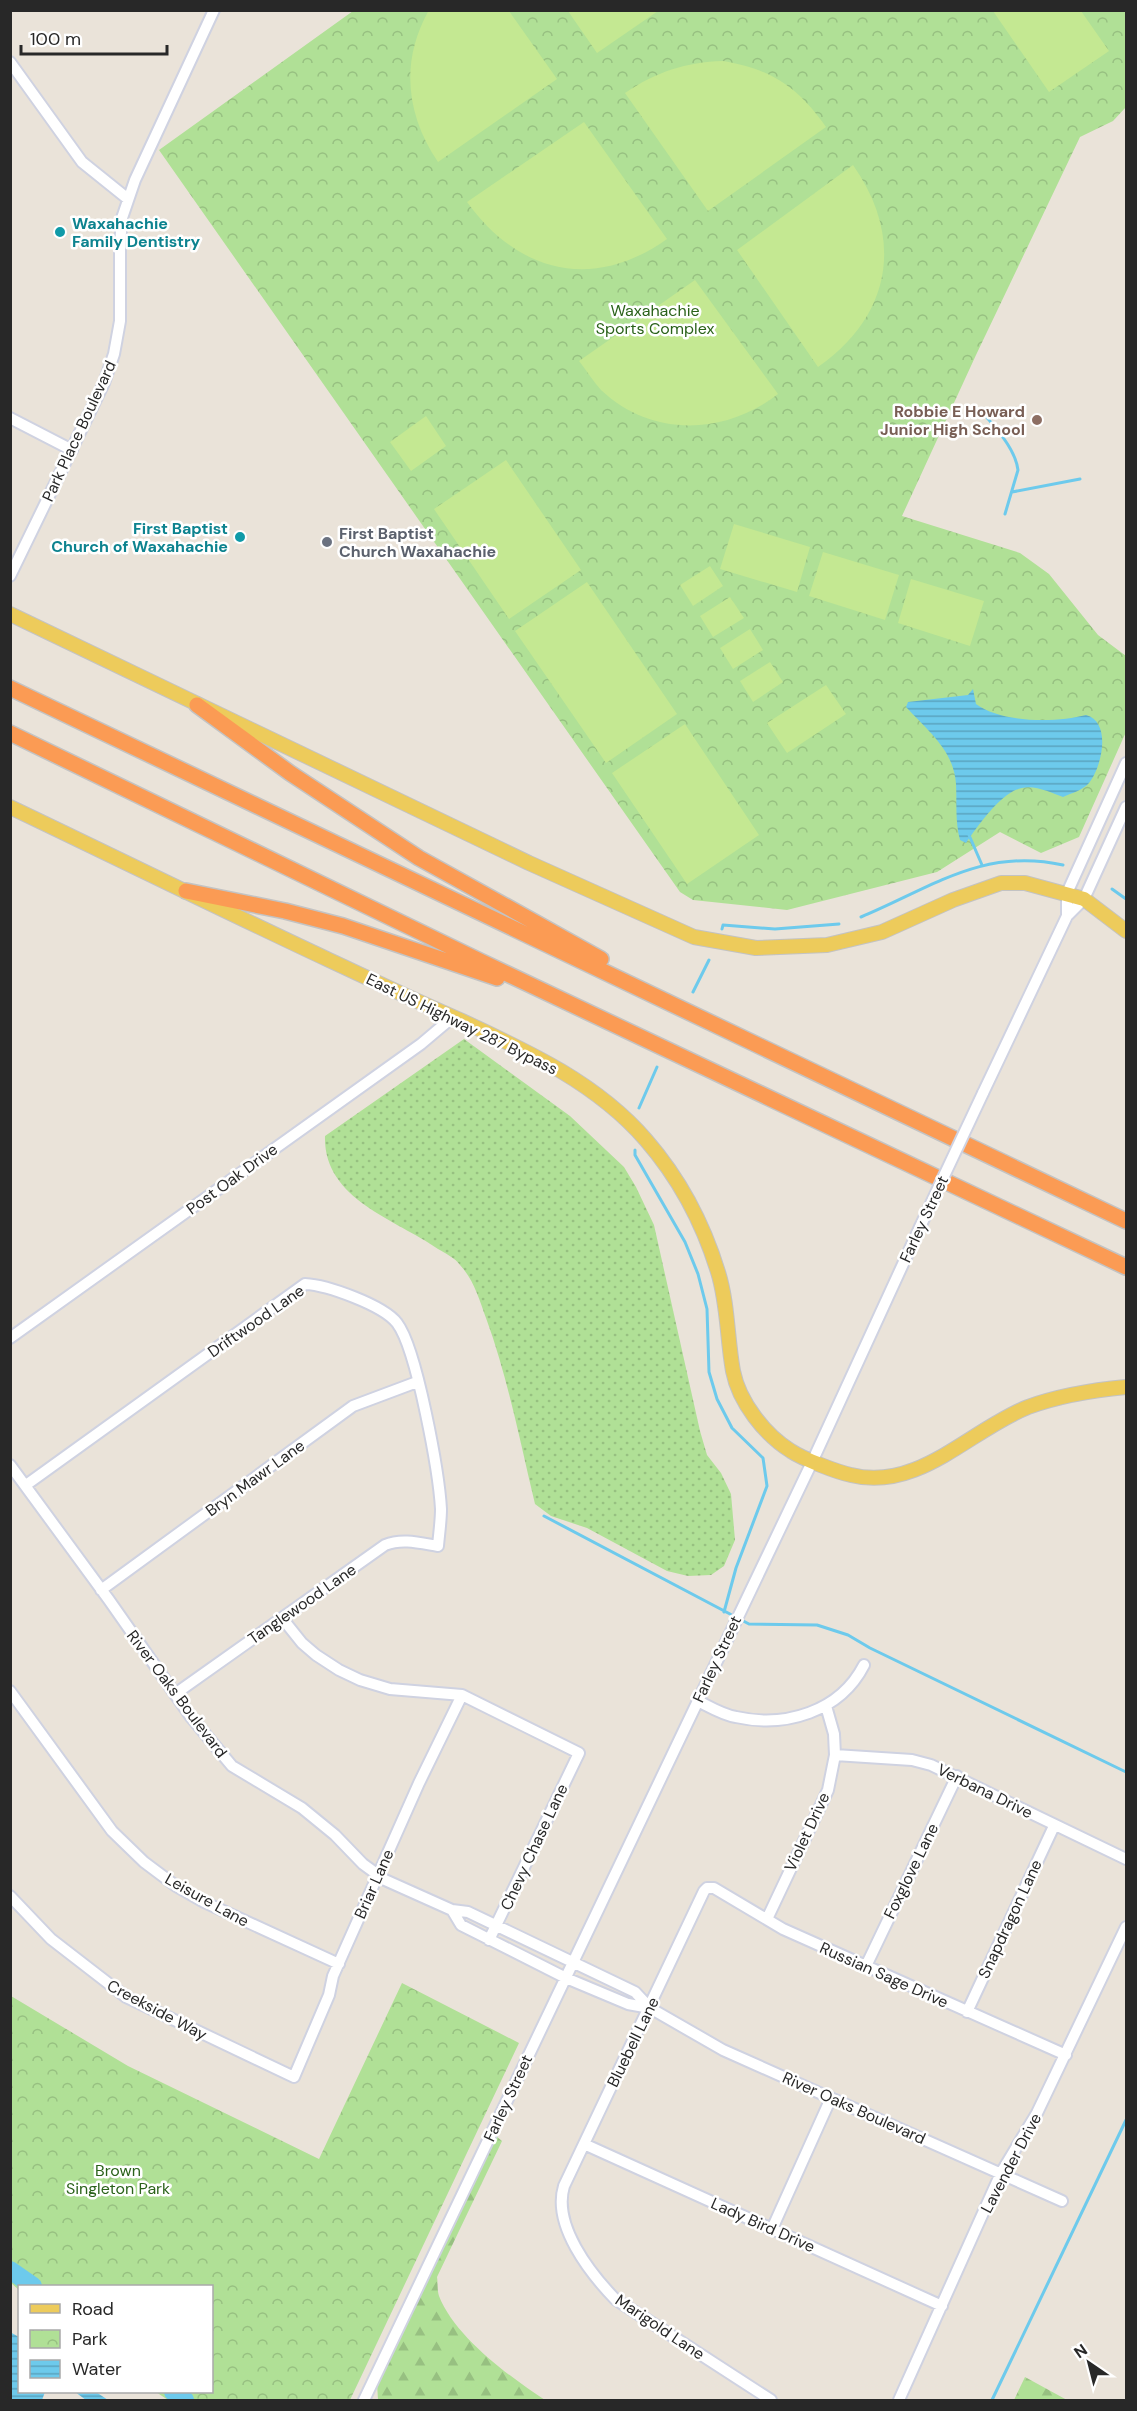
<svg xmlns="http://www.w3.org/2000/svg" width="1137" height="2411" font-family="'DM Sans',sans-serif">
<defs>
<pattern id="grass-dots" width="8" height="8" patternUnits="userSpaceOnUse" patternTransform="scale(1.5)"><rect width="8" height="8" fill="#b0e096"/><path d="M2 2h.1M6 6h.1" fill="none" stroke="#97c081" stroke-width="1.8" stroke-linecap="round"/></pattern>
<pattern id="forest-firs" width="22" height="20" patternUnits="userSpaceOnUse" patternTransform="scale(1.5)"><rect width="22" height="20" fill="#b0e096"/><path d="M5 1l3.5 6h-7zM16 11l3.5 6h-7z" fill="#97c081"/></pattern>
<pattern id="park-crowns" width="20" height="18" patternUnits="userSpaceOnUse" patternTransform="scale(1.5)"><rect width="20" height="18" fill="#b0e096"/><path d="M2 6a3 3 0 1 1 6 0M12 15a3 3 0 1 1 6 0" fill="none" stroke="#97c081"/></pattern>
<pattern id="water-rules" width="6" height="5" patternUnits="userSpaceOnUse" patternTransform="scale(1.5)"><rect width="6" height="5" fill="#6dcaec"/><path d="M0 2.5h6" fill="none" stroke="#5aa4bf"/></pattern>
</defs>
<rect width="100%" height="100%" fill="#eae3d9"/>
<path fill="url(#grass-dots)" d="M464,1039l106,77 54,51 12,20 18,38 46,206 7,24 14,18 10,21 4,46 -11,26 -13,9 -23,1 -21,-5 -80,-43 -36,-12 -16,-12c-15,-62 -27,-126 -49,-186 -7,-19 -12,-38 -26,-53 -5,-7 -15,-12 -22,-16 -43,-30 -115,-50 -113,-113z"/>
<path fill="url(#forest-firs)" d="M496,2136l6,5 -65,136c1,6 0,13 2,19 16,41 71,81 106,104h-167l-1,-17 115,-243z
M1025,2377l42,23h-53z"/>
<path fill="url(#park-crowns)" d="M353,11h773v96l-13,14 -33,16 -104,218 -74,161 118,37 29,21 49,61 28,21v76l-47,105 -38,16 -41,-21 -63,40 -150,38 -94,-10 -13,-8 -521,-742z
M402,1983l117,60 -169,357h-182l-12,-8h56v-106h-192l-1,4 -8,-7v-287l117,70 191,93z"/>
<path fill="#c4e892" d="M429,10l80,1 48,68 -119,83c-32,-47 -38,-101 -9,-152z
M568,11h90l-61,42z
M993,11h88l28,40 -60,41z
M723,61c48,8 75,26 103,66l-118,84 -83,-118c31,-21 61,-31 98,-32z
M584,122l83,117c-73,52 -148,35 -200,-37z
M853,165c52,74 38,151 -35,202l-81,-117z
M695,280l83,114c-53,41 -126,44 -177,-4 -8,-9 -15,-20 -22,-29z
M426,416l20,30 -35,25 -21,-29z
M506,460l75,110 -72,49 -75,-110z
M734,524l76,23 -13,45 -77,-23z
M823,552l76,23 -14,45 -76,-24z
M710,566l13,20 -30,20 -13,-21z
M911,579l73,22 -14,45 -72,-23z
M587,582l90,132 -71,49 -91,-132z
M730,597l14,21 -31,19 -13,-21z
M750,629l13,21 -30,19 -13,-21z
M770,662l13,20 -30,20 -13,-21z
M826,685l20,29 -59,39 -20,-30z
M685,724l74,111 -72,49 -75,-111z"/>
<path fill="url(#water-rules)" d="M973,689l3,15c26,19 80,19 110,11 26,7 16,52 3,68 -6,7 -17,10 -26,14 -12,-4 -27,-12 -41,-9 -21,4 -44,38 -56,55l-6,-3c-5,-19 -3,-36 -4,-56 -2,-34 -29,-54 -50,-77l2,-5 60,-7z
M10,2332l9,5 1,55h25l-3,8h-31z
M75,2392h21l12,8h-22z"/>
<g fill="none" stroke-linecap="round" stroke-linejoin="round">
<path stroke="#6dcaec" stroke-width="3" d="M980,409c14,18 35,38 38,61l-13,44
M1012,492l68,-13
M969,835l13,30
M1112,889l14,10
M861,917c70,-29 122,-70 202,-52
M722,929l1,-4 52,4 64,-5
M693,992l16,-32
M639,1108l18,-41
M635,1150v5l50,87 13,32 9,35 2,63 8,27 15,29 31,30 4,28 -31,82 -12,44
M544,1516l205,108 68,1 31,10 22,13 256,124
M992,2400l134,-280"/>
<path stroke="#6dcaec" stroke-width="18" d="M10,2270l23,16
M173,2392l12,8"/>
<defs>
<path id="minor" d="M10,62l72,100 46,37
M10,418l62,32
M10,576l94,-193 10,-29 6,-33v-75l2,-28 13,-38 79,-170
M1067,916v-23l59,-130
M983,1093l84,-177 17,-17 42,-92
M10,1338l411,-294 32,-27
M10,1465l99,135 82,117 41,49 70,42 33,27 28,29 22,16 67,30 16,2 167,80 15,16
M26,1485l279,-201c22,1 78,21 92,39 20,26 42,151 44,186 0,12 -2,25 -3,37 -18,-3 -36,-8 -53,-1l-210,149
M101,1590l252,-184 64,-24
M282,1618l20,25 14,12 23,15 21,10 30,9 72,6 117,58 -90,187
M10,1691l102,140 32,31 32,24 28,16 135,62
M698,1701c12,6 25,14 38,16 49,11 104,-5 128,-52
M835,1755l77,5 19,5 195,94
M10,1896l41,43 75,58 168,80 35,-82 4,-19 86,-193 43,-88
M452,1910l9,15 105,53 62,26 22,4 73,42 339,151
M767,1919l61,-129 7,-35 -1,-21 -8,-28
M866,1966l91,-190
M967,2012l87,-186
M584,2144l358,162
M772,2229l59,-131
M364,2400l449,-940 107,-233
M771,2400l-156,-101c-25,-26 -63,-74 -51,-113l140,-295 3,-3h7l69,41 283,126
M899,2400l102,-227 36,-60 89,-186"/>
<path id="major" d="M10,614l519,249 165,74 62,11 71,-3 55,-13 71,-32 48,-17h24l59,16 42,32
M10,807c107,51 212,103 319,153 43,20 87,41 131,60 67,31 137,63 186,120 33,38 57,83 72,132 10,32 9,66 15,99 6,31 32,64 58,80 12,8 46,21 60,24 67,17 119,-45 177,-68 30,-11 66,-17 98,-20"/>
<path id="highway" d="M10,688l1116,533
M197,705l93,68 129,85 182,101
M10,733l470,228 646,306
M186,891l99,20 58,15 154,52"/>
</defs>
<use href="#minor" stroke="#cfd2e1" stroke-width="14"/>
<use href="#major" stroke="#c3c3c3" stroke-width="16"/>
<use href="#highway" stroke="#c3c3c3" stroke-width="18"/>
<use href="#minor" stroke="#fff" stroke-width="10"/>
<use href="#major" stroke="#edcb5b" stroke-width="14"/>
<use href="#highway" stroke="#fb9b54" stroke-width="15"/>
<defs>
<path id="minor-bridge" d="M920,1227l63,-134"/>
</defs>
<use href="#minor-bridge" stroke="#cfd2e1" stroke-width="14" stroke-linecap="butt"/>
<use href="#minor-bridge" stroke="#fff" stroke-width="10"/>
</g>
<g fill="#0f9aa8" stroke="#fff" stroke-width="2">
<circle cx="60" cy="232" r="6"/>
<circle cx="240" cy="537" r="6"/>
</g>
<circle fill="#8d6e63" stroke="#fff" stroke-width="2" cx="1037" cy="420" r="6"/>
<circle fill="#6b7280" stroke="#fff" stroke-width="2" cx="327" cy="542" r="6"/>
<g text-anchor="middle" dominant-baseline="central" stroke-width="5" stroke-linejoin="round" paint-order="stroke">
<g font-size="16" font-weight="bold" fill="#0d838f" stroke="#fff" text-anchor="start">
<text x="72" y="223">Waxahachie<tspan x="72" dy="18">Family Dentistry</tspan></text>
<text x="228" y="528" text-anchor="end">First Baptist<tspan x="228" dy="18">Church of Waxahachie</tspan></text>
</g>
<g font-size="16" fill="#2a621a" stroke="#fff">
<text x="655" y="310">Waxahachie<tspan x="655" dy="18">Sports Complex</tspan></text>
<text x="118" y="2170">Brown<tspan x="118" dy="18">Singleton Park</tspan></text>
</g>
<g font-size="16" font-weight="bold" fill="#785e54" stroke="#fff" text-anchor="end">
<text x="1025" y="411">Robbie E Howard<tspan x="1025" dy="18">Junior High School</tspan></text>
</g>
<g font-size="16" fill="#282828" stroke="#fff">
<text transform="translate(79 431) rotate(-65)">Park Place Boulevard</text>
<text transform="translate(462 1024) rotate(26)">East US Highway 287 Bypass</text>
<text transform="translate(232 1179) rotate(-36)">Post Oak Drive</text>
<text transform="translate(924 1219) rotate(-65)">Farley Street</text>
<text transform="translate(256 1321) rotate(-35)">Driftwood Lane</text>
<text transform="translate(255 1478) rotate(-36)">Bryn Mawr Lane</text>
<text transform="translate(302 1604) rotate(-35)">Tanglewood Lane</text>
<text transform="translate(717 1659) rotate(-65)">Farley Street</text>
<text transform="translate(177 1694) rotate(53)">River Oaks Boulevard</text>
<text transform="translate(985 1791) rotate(26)">Verbana Drive</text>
<text transform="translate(807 1832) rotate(-65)">Violet Drive</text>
<text transform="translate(534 1847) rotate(-65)">Chevy Chase Lane</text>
<text transform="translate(911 1871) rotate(-64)">Foxglove Lane</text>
<text transform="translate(374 1884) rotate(-66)">Briar Lane</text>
<text transform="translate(207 1900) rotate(29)">Leisure Lane</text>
<text transform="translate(1010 1919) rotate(-65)">Snapdragon Lane</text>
<text transform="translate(884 1975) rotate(24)">Russian Sage Drive</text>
<text transform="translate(157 2010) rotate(28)">Creekside Way</text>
<text transform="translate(633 2042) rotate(-64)">Bluebell Lane</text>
<text transform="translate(508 2098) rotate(-65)">Farley Street</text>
<text transform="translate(854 2108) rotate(24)">River Oaks Boulevard</text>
<text transform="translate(1011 2163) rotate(-62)">Lavender Drive</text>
<text transform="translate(763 2225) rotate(24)">Lady Bird Drive</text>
<text transform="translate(660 2327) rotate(34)">Marigold Lane</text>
</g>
<g font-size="16" font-weight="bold" fill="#5b616d" stroke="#fff" text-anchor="start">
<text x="339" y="533">First Baptist<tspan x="339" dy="18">Church Waxahachie</tspan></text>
</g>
</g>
<rect width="1137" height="2411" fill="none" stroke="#282828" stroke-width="24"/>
<rect x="18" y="2285" width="195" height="108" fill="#ffffff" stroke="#a9a9a9" stroke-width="1.5"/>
<rect x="30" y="2304" width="30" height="9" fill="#edcb5b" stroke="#a9a9a9" stroke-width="1.5"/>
<text x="72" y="2315" font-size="18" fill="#282828">Road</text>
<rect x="30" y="2330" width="30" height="18" fill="url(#park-crowns)" stroke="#a9a9a9" stroke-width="1.5"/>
<text x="72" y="2345" font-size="18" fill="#282828">Park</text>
<rect x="30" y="2360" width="30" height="18" fill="url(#water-rules)" stroke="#a9a9a9" stroke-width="1.5"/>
<text x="72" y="2375" font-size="18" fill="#282828">Water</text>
<g transform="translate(1089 2363) rotate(325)" stroke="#ffffff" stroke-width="4.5" paint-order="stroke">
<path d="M0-4.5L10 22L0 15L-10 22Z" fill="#282828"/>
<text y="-9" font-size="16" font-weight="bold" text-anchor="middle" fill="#282828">N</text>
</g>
<path d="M21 45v9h146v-9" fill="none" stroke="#282828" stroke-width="3"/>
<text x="30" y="45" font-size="18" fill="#282828" stroke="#ffffff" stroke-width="4.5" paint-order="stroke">100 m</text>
</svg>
